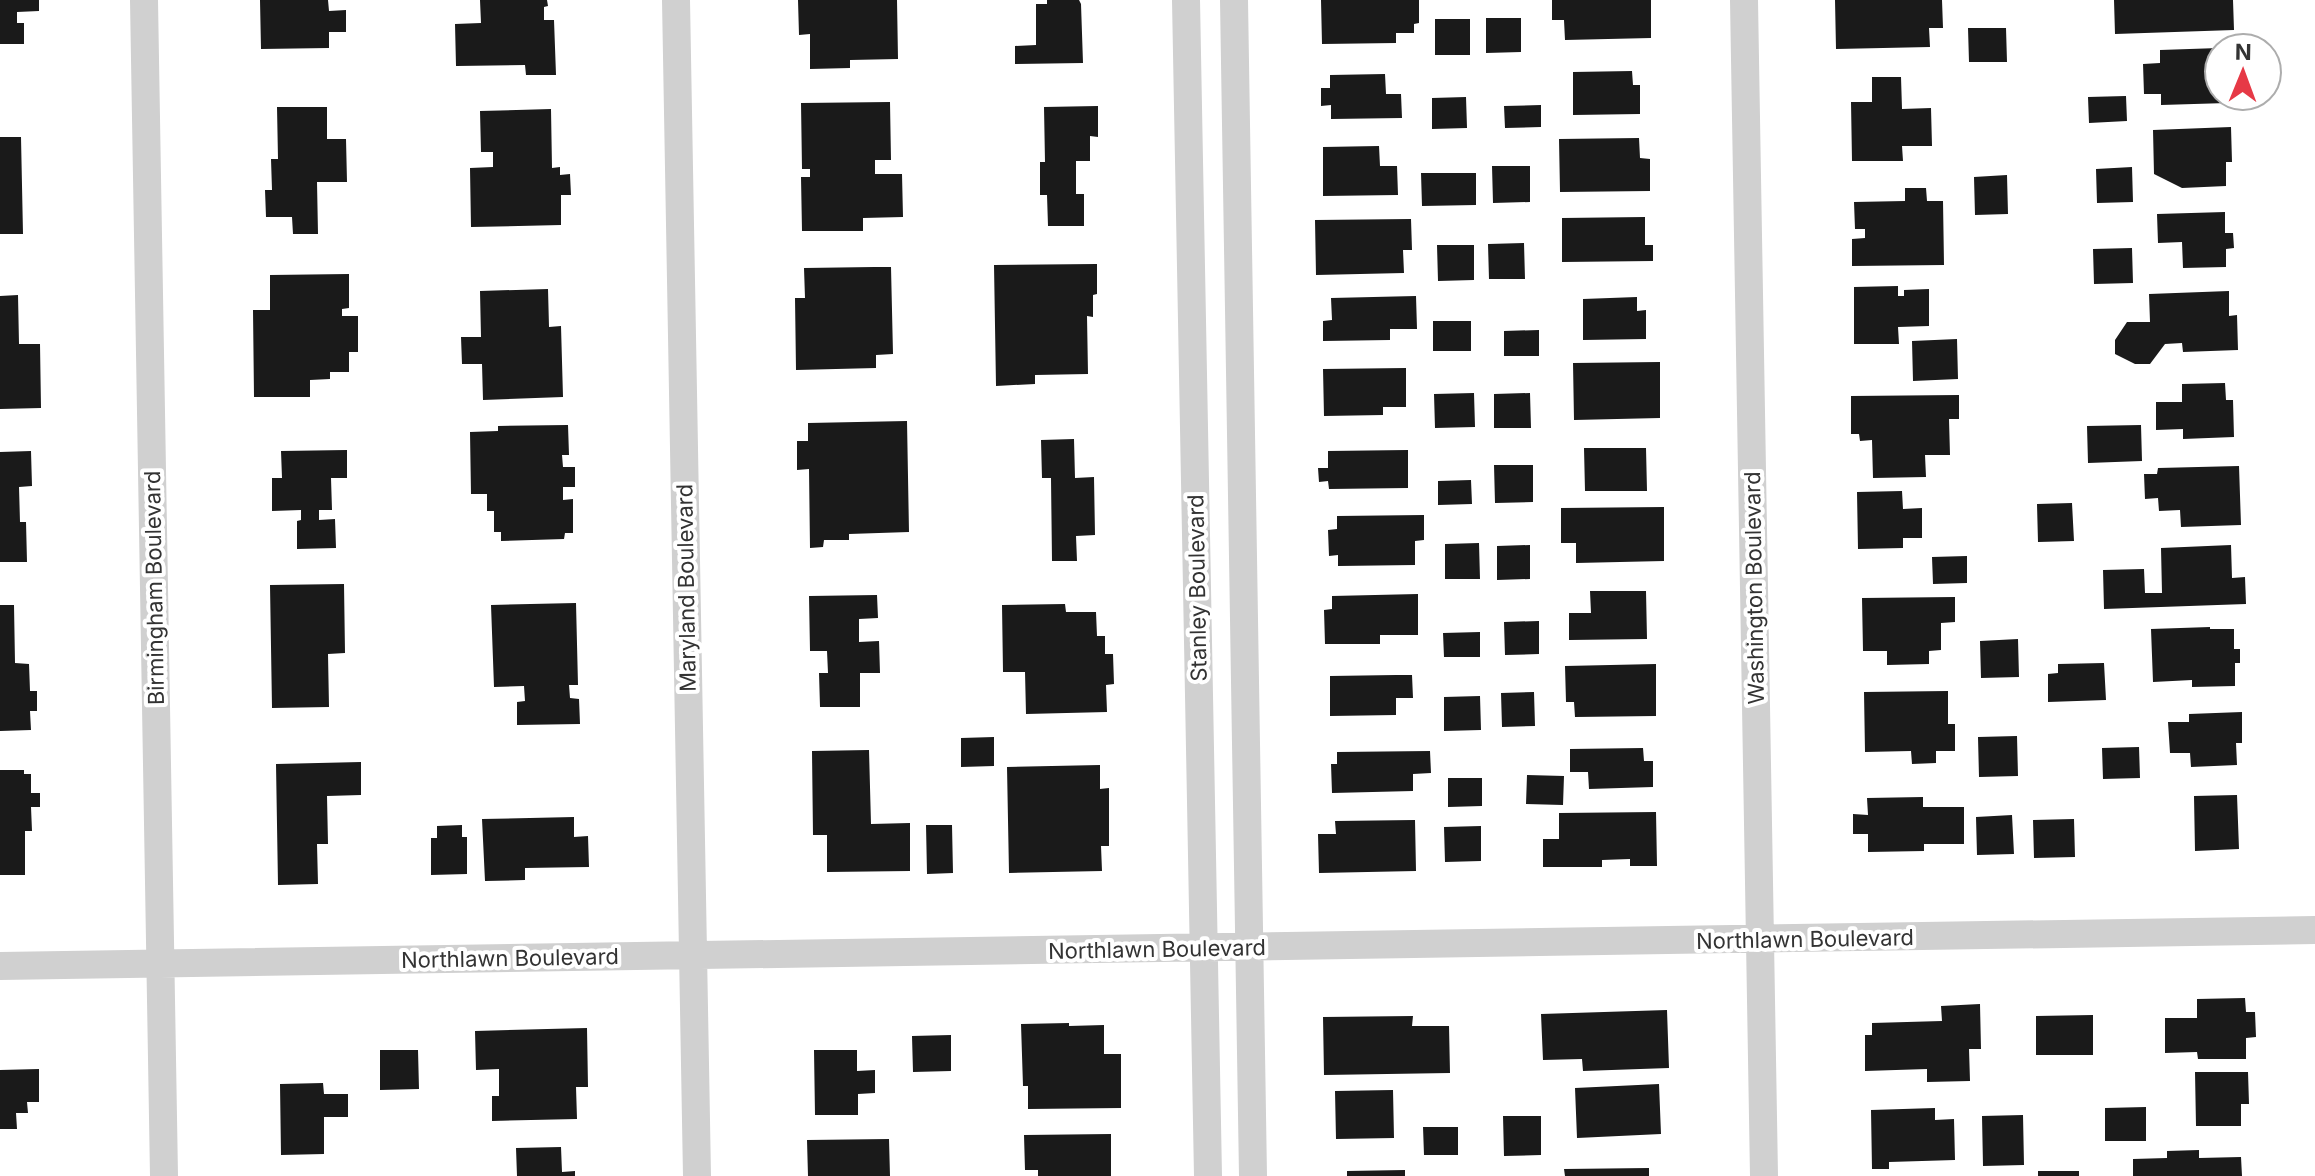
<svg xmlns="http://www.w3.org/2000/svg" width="2315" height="1176" font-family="Inter,sans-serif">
<rect width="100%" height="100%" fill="#fff"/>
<path fill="#1a1a1a" d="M0,0h39v11l-22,1v11h7v21h-24z
M260,0h68l1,11 17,-1v22h-17v16l-68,1z
M480,0h67l1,6 -4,1v13h10l2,55h-30l-1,-10 -69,1 -1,-42 26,-1z
M798,0h99l1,59 -48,1v8l-40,1v-35l-11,1z
M1047,0h32l2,4 2,59 -68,1v-18l21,-1v-41h11z
M1321,0h98v23l-5,1v9h-18v10l-74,1z
M1552,0h99v38l-86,2 -1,-20h-12z
M1835,0h107l1,28h-14l1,19 -94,2z
M2114,0h119l1,30 -119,4z
M1486,18h35v34l-35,1z
M1435,19h35v36h-35z
M1968,28h38l1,34h-38z
M2219,48v48h8v7l-66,2v-11h-17l-1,-30 17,-1v-13z
M1632,71l1,14h7v29l-67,1v-43z
M1385,74l1,20h15l1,24 -71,1v-14l-10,1v-18h9v-13z
M1872,77h29l1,32 29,-1 1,38h-30l1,15h-51l-1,-59h21z
M2126,96l1,25 -38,2 -1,-26z
M1466,97l1,31 -35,1v-31z
M890,102l1,58h-16v14h27l1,43 -40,1v13h-61l-1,-54h9v-8h-8l-1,-66z
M1541,105v22l-36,1 -1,-22z
M1098,106v31l-8,-1v25h-14v33h8v32h-36l-1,-31h-7v-33h5l-1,-55z
M277,107h50v32h19l1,43h-30l1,52h-25l-1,-17h-26l-1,-27h7l-1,-31h7z
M551,109l1,59 8,-1v8l10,-1 1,21h-10v30l-90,2 -1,-59 23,-1v-15h-12l-1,-41z
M2231,127l1,35h-6v24l-44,2 -28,-14 -1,-44z
M0,137h21l2,97h-23z
M1639,138l1,20 10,1v32l-90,1 -1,-53z
M1379,146l1,20h17l1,29 -75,1v-49z
M1492,166h38v36l-37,1z
M2132,167l1,35 -36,1 -1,-34z
M1421,173h55v32l-54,1z
M2007,175l1,39 -33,1 -1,-38z
M1905,188h21l1,13h16l1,64 -92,1v-27l13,-1v-9h-10l-1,-27 51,-1z
M2225,212v21h8l1,15 -8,1v18l-43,1 -1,-26 -24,1 -1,-29z
M1645,217v28h8v16l-91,1v-44z
M1411,219l1,31h-9l1,23 -88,2 -1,-55z
M1524,243l1,36h-36l-1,-35z
M1437,245h37v35l-36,1z
M2132,248l1,35 -39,1 -1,-35z
M1097,264v30l-4,1v22l-6,-1 1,58 -53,1v9l-39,2 -2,-121z
M874,267h17l2,87 -17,1v13l-80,2 -1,-72h10l-1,-30z
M349,274v34l-7,1v7h16v36h-9v20h-19v7l-20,1v17h-56l-1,-87h17v-35z
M1898,286v10h6v-6l25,-1v37l-31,1 1,17h-45v-57z
M548,289l1,38 12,-1 2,71 -80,3 -1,-36h-20l-1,-27h20l-1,-46z
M2229,291v25l8,-1 1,35 -55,2 -1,-9 -17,1 -15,20h-15l-20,-10v-14l12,-18h23l-1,-28z
M18,295l1,49h21l1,64 -41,1v-113z
M1416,296l1,33h-27v11l-67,1v-20l9,-1 -1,-22z
M1637,297v14l9,-1v29l-63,1v-41z
M1433,321h38v30h-38z
M1539,330v26h-35v-25z
M1957,339l1,40 -45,2 -1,-40z
M1660,362v56l-86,2 -1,-57z
M1406,368v39h-23v8l-59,1 -1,-47z
M2225,383l1,17h7l1,37 -51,2v-10l-27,1v-28h26v-18z
M1474,393l1,34 -40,1 -1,-34z
M1530,393l1,35h-37v-34z
M1959,395v24h-10l1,36h-25l1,22 -53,1 -1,-38 -12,1 -1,-7h-8v-38z
M907,421l2,111 -60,2v6h-25l-1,7 -13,1 -1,-79 -12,1v-29h11v-18z
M568,425l1,30h-7l1,12h12v20h-12v13l10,-1v34h-8l-1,6 -63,2v-9h-7v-21h-7v-17h-16l-1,-62 28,-1v-5z
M2141,425l1,36 -54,2 -1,-37z
M1074,439l1,39 19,-1 1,58 -19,1 1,25h-25l-1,-83h-9l-1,-38z
M1584,448h62l1,43h-62z
M347,450v28h-16l1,32h-13v10l16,-1 1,29 -39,1v-28l4,-1v-10l-29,1v-33h10l-1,-27z
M1408,450v38l-79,1 -1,-8 -9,1 -1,-14h10v-17z
M31,451l1,35 -13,1 1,35h6l1,40h-27v-110z
M1494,465h39v37l-38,1z
M2239,466l2,59 -60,2 -1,-17 -21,1 -1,-13 -13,1 -1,-25h13l1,-6z
M1471,480l1,24 -34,1v-24z
M1902,491l1,18 19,-1v30h-19v10l-45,1 -1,-57z
M2072,503l2,38 -36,1 -1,-38z
M1664,507v54l-88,2v-20h-15v-35z
M1424,515v25l-9,1v24l-77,1v-11l-9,1 -1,-26 9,-1v-13z
M1479,543l1,36h-35v-35z
M1530,545v34l-33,1v-34z
M2231,545l1,33 13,-1 1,27 -142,5 -1,-39 41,-1 1,24h17l-1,-45z
M1967,556v27l-34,1 -1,-27z
M344,584l1,69 -17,1 1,53 -57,1 -2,-123z
M1590,591h56l1,48 -78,1v-27h22z
M1418,594v41h-38v9h-55l-1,-34 8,-1v-13z
M877,595l1,23 -19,1v23l20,-1 1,32h-20v34h-40l-1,-34h9l-1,-22h-17l-1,-55z
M1955,597v25l-14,1v27l-12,1v13l-42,1v-14h-24l-1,-53z
M576,603l2,82h-9l1,13 9,1 1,25 -63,1v-23l8,-1 -1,-15 -30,1 -3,-82z
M1065,604l1,8h30l1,24h8v18h8l1,30 -8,1 1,27 -81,2 -1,-42h-22l-1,-67z
M0,605h14l1,58 14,1 1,27h7v20h-7l1,19 -31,1z
M1539,621v33l-34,1 -1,-33z
M2210,627v2h24v20h6v14h-5v23l-43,1v-7l-39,2 -2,-53z
M1480,632v25h-36l-1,-24z
M2018,639l1,38 -38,1 -1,-37z
M2104,663l2,37 -58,2v-28l10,-1v-9z
M1656,664v52l-81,1 -1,-15h-8l-1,-36z
M1396,675h16l1,23h-17v17l-66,1v-40z
M1948,691v33h7v27h-19v12l-24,1 -1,-13 -46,1 -1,-60z
M1534,692l1,34 -33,1 -1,-34z
M1480,696l1,34 -37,1v-34z
M2242,712v31h-6l1,22 -46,2 -1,-14h-20l-2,-31h21v-8z
M2017,736l1,40 -39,1 -1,-40z
M994,737v29l-33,1v-29z
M2139,747l1,31 -37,1 -1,-31z
M1643,748l1,13h9v26l-64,2 -1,-17h-18v-23z
M869,750l2,74 39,-1v48l-83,1v-37h-14l-1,-84z
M1430,751l1,22 -18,1v17l-81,2 -1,-29h6v-12z
M361,762v33l-34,1 1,48h-11l1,40 -40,1 -2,-121z
M1100,765v24l9,-1v58h-8l1,25 -93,2 -2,-106z
M0,770h24v4h7v19h9v14h-9l1,24h-7v44h-25z
M1527,775l37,1 -1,29 -37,-1z
M1448,778h34v28l-34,1z
M2237,795l2,54 -44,2 -1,-55z
M1923,797v10h41v37h-40v7l-56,1v-18h-15v-20l15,1 -1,-17z
M1656,812l1,54h-27v-7l-28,1v7h-59v-28h16v-26z
M2012,815l2,39 -37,1 -1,-38z
M574,817v20l14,-1 1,31 -64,1v12l-40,1 -3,-62z
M2074,819l1,38 -41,1 -1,-38z
M1415,820l1,51 -97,2 -1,-39h18l-1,-13z
M462,825v12h5v37l-36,1v-37h6v-12z
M926,825h26l1,48 -26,1z
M1481,826v35l-36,1 -1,-35z
M2245,998l1,14h9l1,25 -10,1v21h-48l-1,-7 -32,1v-35h32v-19z
M1980,1004l1,45h-12l1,32 -43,1v-13l-62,2v-36h7v-12l70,-2 -1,-15z
M1667,1010l2,58 -86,3 -1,-12 -39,1 -2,-46z
M2093,1015v40h-57v-39z
M1413,1016l-1,10h37l1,47 -126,2 -1,-58z
M1069,1023v3l35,-1v29h17v54l-93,1v-23h-5l-2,-62z
M587,1028l1,59h-12l1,32 -85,2v-25h7v-27l-23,1 -1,-39z
M951,1035v36l-38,1 -1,-36z
M380,1050h38l1,39 -39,1z
M814,1050h43v21l18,-1v23l-17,1v21h-43z
M39,1069v33h-12l1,11h-12l1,16h-17v-59z
M2195,1072h53l1,32h-8v22h-45z
M323,1083l1,11h24v23h-24v37l-43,1 -1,-71z
M1659,1084l2,50 -84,4 -2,-50z
M1393,1090l1,48 -58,1 -1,-48z
M2146,1107v34h-41v-33z
M1935,1108v12l19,-1 1,41 -66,2v7h-17l-1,-59z
M2023,1115l1,50 -41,1 -1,-50z
M1503,1116h38v39l-37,1z
M1423,1127h35v28h-34z
M1111,1134v42h-73v-6h-13l-1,-35z
M889,1139l1,37h-82l-1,-36z
M561,1147l1,25 13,-1v5h-58l-1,-28z
M2199,1150v8l42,-1 1,19h-109v-17l34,-1v-7z
M1649,1168v8h-84l-1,-7z
M1405,1170v6h-58v-5z
M2038,1171h41v5h-41z"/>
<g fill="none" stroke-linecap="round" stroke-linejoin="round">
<path stroke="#d0d0d0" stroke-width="28" d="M144,0l20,1176
M676,0l21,1176
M1186,0l22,1176
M1234,0l19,1176
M1744,0l20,1176
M0,966l2315,-36"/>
</g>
<g text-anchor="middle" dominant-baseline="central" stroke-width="8" stroke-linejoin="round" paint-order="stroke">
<g font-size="22" fill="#333" stroke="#fff">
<text transform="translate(154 588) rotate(-91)">Birmingham Boulevard</text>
<text transform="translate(686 588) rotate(-91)">Maryland Boulevard</text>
<text transform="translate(1197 588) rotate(-91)">Stanley Boulevard</text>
<text transform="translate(1754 588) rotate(-91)">Washington Boulevard</text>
<text transform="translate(1805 939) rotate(-1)">Northlawn Boulevard</text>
<text transform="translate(1157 949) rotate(-1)">Northlawn Boulevard</text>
<text transform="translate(510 958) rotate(-1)">Northlawn Boulevard</text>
</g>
</g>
<g transform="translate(2243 72) rotate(1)"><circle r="38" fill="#ffffff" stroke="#adadad" stroke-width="2"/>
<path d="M0-6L14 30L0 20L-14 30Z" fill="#e63946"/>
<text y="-12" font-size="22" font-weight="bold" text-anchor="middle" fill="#333333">N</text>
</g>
</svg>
